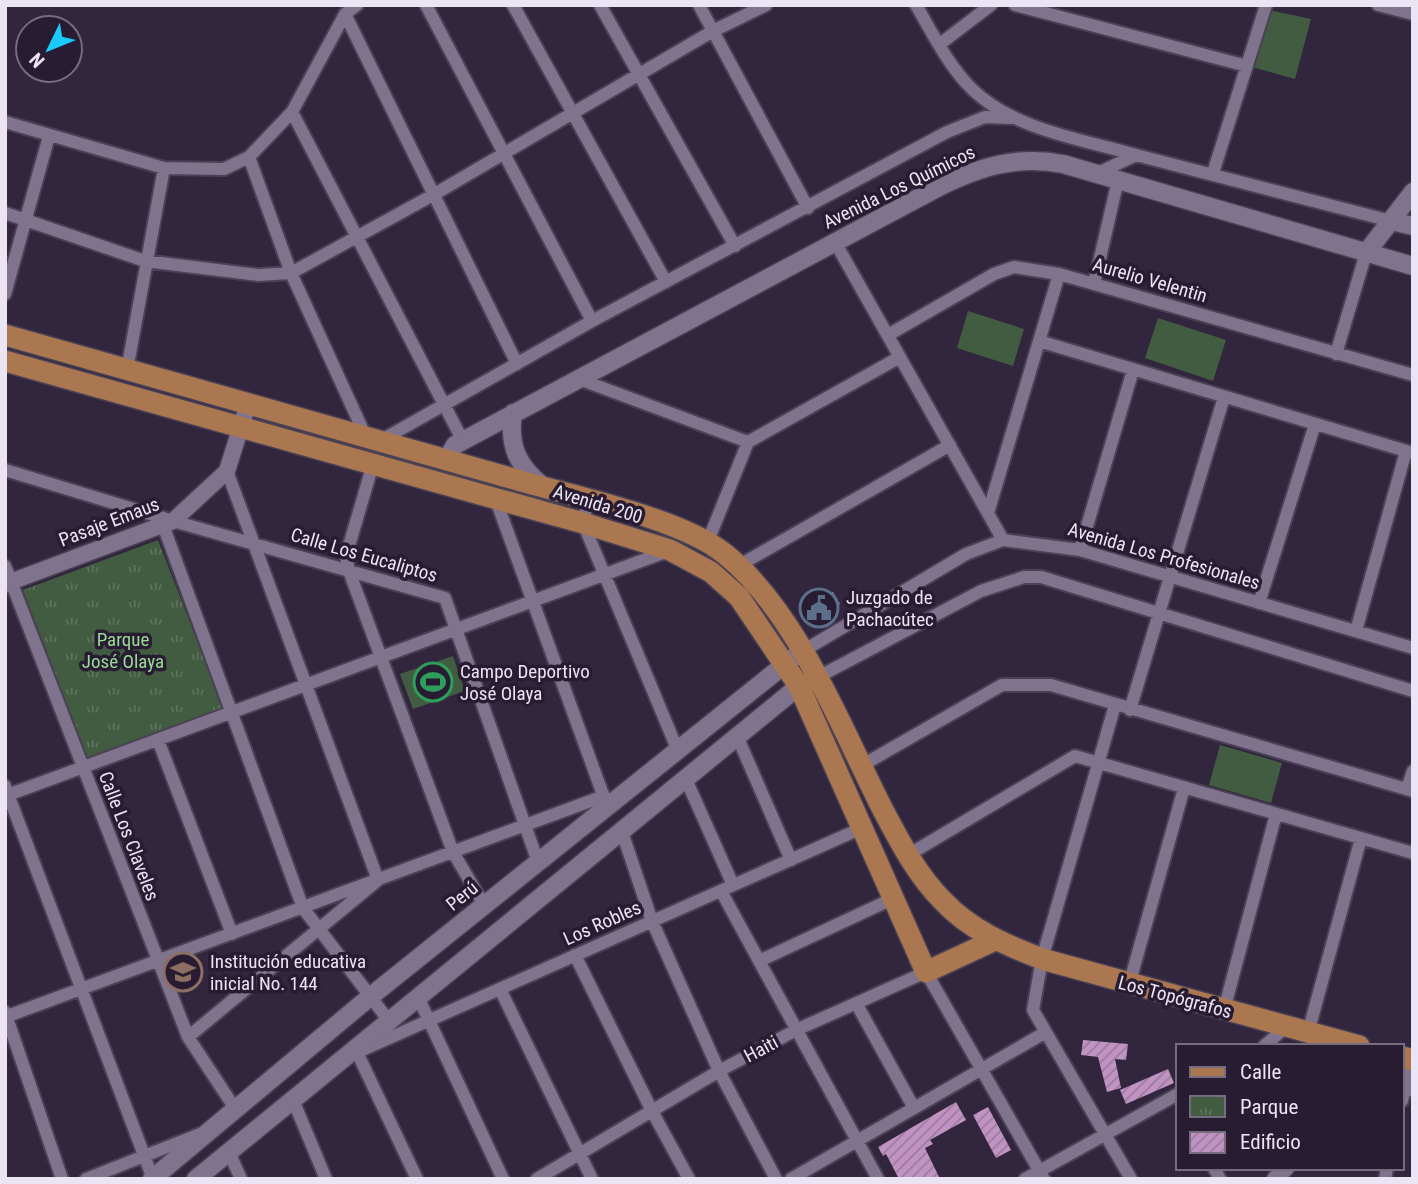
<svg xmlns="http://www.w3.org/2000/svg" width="1418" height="1184" font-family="'Roboto Condensed',sans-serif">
<defs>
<pattern id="park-tufts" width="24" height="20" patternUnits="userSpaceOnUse" patternTransform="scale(1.75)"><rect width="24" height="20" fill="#425c41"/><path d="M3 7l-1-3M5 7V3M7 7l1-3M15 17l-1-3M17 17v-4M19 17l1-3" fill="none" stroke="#5d735d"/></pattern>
<pattern id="building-hatch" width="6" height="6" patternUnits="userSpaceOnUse" patternTransform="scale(1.75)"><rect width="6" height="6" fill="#c193c3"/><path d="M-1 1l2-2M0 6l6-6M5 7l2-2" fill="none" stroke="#9c7b9e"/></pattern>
</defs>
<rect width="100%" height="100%" fill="#31263d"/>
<path fill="#425c41" d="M1269,10l42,9 -16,60 -43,-12z
M968,311l56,18 -11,37 -56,-18z
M1158,318l68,22 -13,41 -68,-23z
M453,656l12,35 -52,18 -13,-35z
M1220,745l62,18 -11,40 -62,-18z"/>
<path fill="url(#park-tufts)" d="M158,540l66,170 -135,52 -66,-172z"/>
<path fill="url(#building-hatch)" d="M833,592l7,12 -34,19 -7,-12z
M1083,1040l45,4 -2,16 -11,-1 6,29 -14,4 -9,-35 -17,-2z
M1168,1069l6,14 -48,21 -6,-14z
M956,1102l10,18 -36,20 3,4 -8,4 15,31h-41l-13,-25 -3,2 -5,-9z
M988,1107l23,43 -15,8 -23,-43z"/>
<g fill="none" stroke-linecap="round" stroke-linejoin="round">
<defs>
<path id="minor" d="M426,5l166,316
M513,5l153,277
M600,5l135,241
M699,5l109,203
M916,5c17,29 33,62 57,85 42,40 108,49 163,65
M1015,5l232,61
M1378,5l35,9
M345,14l172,350
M940,44l51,-39
M292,112l171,329
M5,122l159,46 60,1 25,-12 43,-45 53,-98 12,-9
M249,157l42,116 75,164
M1213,173l53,-168
M1096,174l40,-19 255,66
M5,213l140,48 113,14 33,-2 142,-78 280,-164 53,-26
M835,242l168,298
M1094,284l24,-104
M5,294l44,-158
M888,335l106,-61 20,-7 45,7 354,101
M1039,341l374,112
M1336,354l30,-101
M127,370l37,-202
M576,378l172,64
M380,441l212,-120 355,-189 38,-15 26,1
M373,464l-27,92 3,15 104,281 31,53
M5,470l168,51 272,77 93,264
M496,500l110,303
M588,500l-5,23 95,228
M988,513l71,-239
M163,525l140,383 86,113
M708,541l40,-99 152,-85
M1080,550l53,-180
M5,566l183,471 48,73
M738,566l212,-121
M1259,603l56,-179
M1356,631l50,-180
M803,651l163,-97 37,-14 77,10 333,98
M818,677l163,-86 43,-14h17l372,114
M1115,705l-73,254 -9,51 98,169
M1130,710l94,-313
M737,736l54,124
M158,740l74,194
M861,766l141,-81h49l362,106
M685,777l48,108
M5,786l148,393
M1407,789l6,-18
M5,796l663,-245
M621,829l31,92 67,150 57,108
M908,855l167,-99 338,97
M721,891l157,288
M575,955l77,156 37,68
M759,961l133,-62
M1129,985l55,-197
M500,989l92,190
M418,997l85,182
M856,1003l58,105
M1224,1010l52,-196
M5,1012l57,167
M5,1017l599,-221
M1308,1033l53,-195
M188,1037l190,-157 -151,-409
M1264,1046l22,-19
M355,1048l62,131
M360,1051l502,-223
M293,1100l33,79
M1402,1101l10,-46
M229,1152l12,27
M1214,1168l6,11
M86,1179l114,-45
M537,1179l182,-108 77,-41 130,-58 118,207
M791,1179l255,-147
M1025,1179l153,-85
M1385,1179l2,-11"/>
<path id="tertiary" d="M5,584l168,-63 54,-50 21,-67
M1402,1091l3,-1
M1275,1179l11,-11"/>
<path id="secondary" d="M1391,221l22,5
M1366,253l47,-61
M513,413c-5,33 5,54 31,74
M447,459l8,-14 482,-257c42,-21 79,-33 126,-24l350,102
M152,1179l219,-183 423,-339
M196,1179l603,-493 11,-5"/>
<path id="primary" d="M5,335c170,48 340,95 509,144 57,17 167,39 211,75 73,59 116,174 158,256 17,32 34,65 60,91 27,29 63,44 99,58l317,87
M5,361l578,162 87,27 41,22 28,25 60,89 127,286 69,-32
M1402,1057l11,3"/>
</defs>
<use href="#minor" stroke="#4b4155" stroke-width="16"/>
<use href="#tertiary" stroke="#4b4155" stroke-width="19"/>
<use href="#secondary" stroke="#4b4155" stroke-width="21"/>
<use href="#primary" stroke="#4b4155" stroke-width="24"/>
<use href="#minor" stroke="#7f738e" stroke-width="12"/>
<use href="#tertiary" stroke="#7f738e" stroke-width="16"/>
<use href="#secondary" stroke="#7f738e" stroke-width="18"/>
<use href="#primary" stroke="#ab7751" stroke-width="21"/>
</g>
<defs>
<symbol id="civic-ring" viewBox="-11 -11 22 22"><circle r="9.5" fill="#271c32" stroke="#5c6f8a" stroke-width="1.5"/><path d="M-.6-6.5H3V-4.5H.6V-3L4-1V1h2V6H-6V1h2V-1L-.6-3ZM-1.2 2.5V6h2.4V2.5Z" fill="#5c6f8a"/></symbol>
<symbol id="stadium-ring" viewBox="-11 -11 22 22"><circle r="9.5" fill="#271c32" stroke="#2e9e5b" stroke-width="1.5"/><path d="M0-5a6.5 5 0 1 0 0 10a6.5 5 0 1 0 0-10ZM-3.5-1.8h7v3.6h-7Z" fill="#2e9e5b"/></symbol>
<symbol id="school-ring" viewBox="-11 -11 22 22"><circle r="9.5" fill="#271c32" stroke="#8d6e63" stroke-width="1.5"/><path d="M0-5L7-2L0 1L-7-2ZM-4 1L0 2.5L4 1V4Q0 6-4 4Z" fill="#8d6e63"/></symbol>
</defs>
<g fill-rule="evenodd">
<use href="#civic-ring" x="797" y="586" width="44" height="44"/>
<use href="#stadium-ring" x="411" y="660" width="44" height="44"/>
<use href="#school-ring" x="161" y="950" width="44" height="44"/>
</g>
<g text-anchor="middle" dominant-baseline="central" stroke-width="7" stroke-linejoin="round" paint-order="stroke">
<g font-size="19" fill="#ebe4f3" stroke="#271c32">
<text transform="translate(899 187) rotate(-26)">Avenida Los Químicos</text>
<text transform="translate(1150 280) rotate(16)">Aurelio Velentin</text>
<text transform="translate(598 504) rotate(17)">Avenida 200</text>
<text transform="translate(109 522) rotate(-21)">Pasaje Emaus</text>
<text transform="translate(364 555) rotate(16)">Calle Los Eucaliptos</text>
<text transform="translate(1164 556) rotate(16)">Avenida Los Profesionales</text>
<text transform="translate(129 836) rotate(69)">Calle Los Claveles</text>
<text transform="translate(462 896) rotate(-39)">Perú</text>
<text transform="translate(602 923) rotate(-24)">Los Robles</text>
<text transform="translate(1175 997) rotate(15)">Los Topógrafos</text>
<text transform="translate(761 1049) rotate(-28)">Haiti</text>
</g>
<g font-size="19" fill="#ebe4f3" stroke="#271c32" text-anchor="start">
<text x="846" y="597">Juzgado de<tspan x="846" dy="22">Pachacútec</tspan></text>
<text x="460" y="671">Campo Deportivo<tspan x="460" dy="22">José Olaya</tspan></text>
<text x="210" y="961">Institución educativa<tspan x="210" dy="22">inicial No. 144</tspan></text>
</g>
<g font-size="19" fill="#99da96" stroke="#271c32">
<text x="123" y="639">Parque<tspan x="123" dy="22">José Olaya</tspan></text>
</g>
</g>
<rect width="1418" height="1184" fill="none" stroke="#ebe4f3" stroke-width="14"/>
<rect x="1176" y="1044" width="228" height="126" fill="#271c32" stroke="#756c7f" stroke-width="2"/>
<rect x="1190" y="1067" width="35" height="10" fill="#ab7751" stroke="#756c7f" stroke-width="2"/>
<text x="1240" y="1079" font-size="21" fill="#ebe4f3">Calle</text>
<rect x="1190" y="1096" width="35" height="21" fill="url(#park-tufts)" stroke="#756c7f" stroke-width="2"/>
<text x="1240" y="1114" font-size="21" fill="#ebe4f3">Parque</text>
<rect x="1190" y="1132" width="35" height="21" fill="url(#building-hatch)" stroke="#756c7f" stroke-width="2"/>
<text x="1240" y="1149" font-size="21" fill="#ebe4f3">Edificio</text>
<g transform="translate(49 49) rotate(227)"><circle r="33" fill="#271c32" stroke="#756c7f" stroke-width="2"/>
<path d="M0-5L12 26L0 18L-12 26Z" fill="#19cafc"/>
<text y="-10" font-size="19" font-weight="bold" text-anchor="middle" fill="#ebe4f3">N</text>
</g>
</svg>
